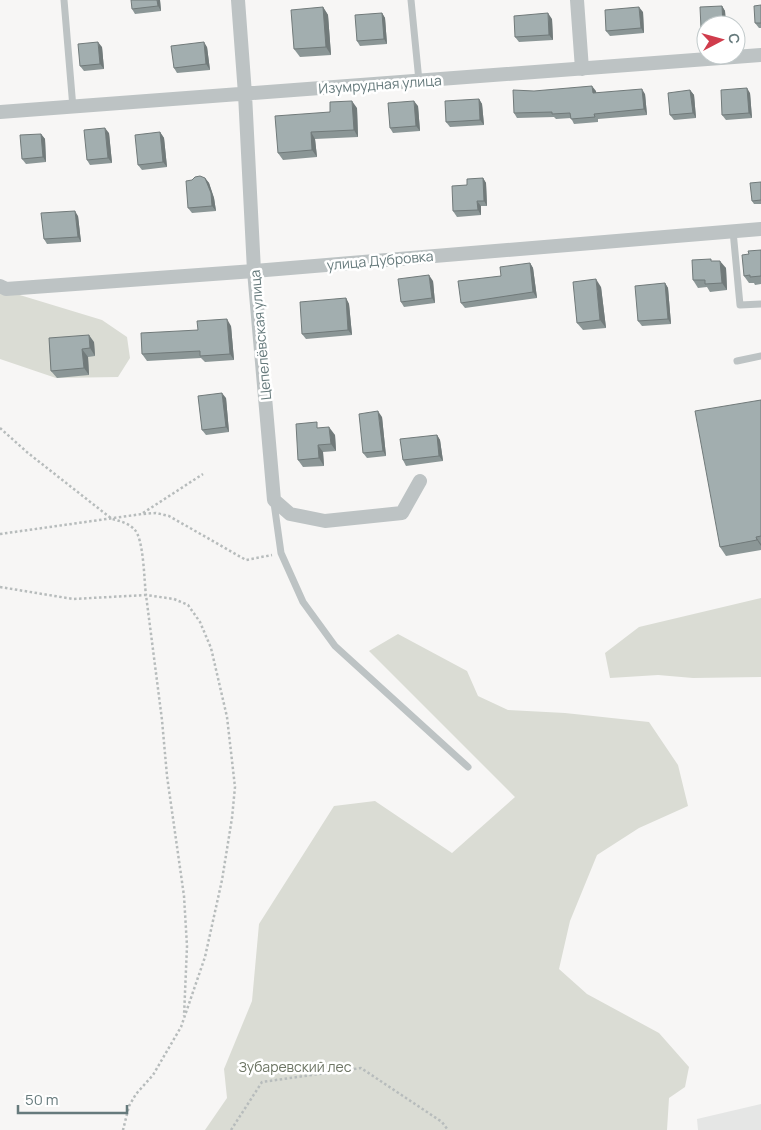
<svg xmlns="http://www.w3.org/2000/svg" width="761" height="1130" font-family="Manrope,sans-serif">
<rect width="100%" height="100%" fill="#f7f6f5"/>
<path fill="#e5e6e5" d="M761,1104v26h-63l-1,-11z"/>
<path fill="#dadcd4" d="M0,289l102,31 25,17 3,21 -12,19 -62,1 -56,-19z
M761,598v79l-68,1 -35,-3 -48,3 -5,-25 34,-26z
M398,634l69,37 11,25 30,14 57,3 84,9 29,43 10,41 -49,22 -42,27 -27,66 -11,48 28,25 72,39 30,34 -4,20 -16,11 -2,32h-462l22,-32 -3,-29 28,-68 7,-77 75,-118 41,-5 77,52 63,-56 -146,-146z"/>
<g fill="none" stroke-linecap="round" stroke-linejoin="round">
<path stroke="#b7bcbc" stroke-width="2.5" stroke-dasharray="2.5 2.5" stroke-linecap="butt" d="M0,428l28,25 84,66c8,2 16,4 22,10 10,9 10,52 12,66l28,4 14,6 12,17 11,26 16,69 8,70 -3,31 -10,62 -17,77 -24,70 -28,48 -17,19 -7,12 -6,24
M143,513l60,-39
M0,534l142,-20 14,-1 13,3 77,44 26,-5
M0,587l73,12 73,-4 16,125 5,56 17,120 3,50 -3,70
M231,1130l31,-48 99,-14 81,54 6,8"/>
<path stroke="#bdc3c4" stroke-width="7" d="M64,0l9,108
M411,0l8,81
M733,231l7,74 21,-1
M737,361l24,-5
M274,503l7,50 22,49 32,44 133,121"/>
<path stroke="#bdc3c4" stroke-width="14" d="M238,0l7,94 9,177 20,229 16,14 35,7 77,-8 18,-32
M577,0l5,69
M0,112l761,-57
M0,286l6,3 248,-18 507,-42"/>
</g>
<path fill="#8b9696" d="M160,0l1,11 -26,3 -3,-5z
M761,5v23h-2l-4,-5z
M722,6l3,5 1,14h-20v8h-2l-3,-5z
M323,7l5,8 3,40 -31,2 -6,-8z
M643,12l1,21 -34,3 -4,-5z
M382,13l3,5 2,26 -27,2 -3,-5z
M552,19l1,21 -34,2 -4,-5z
M102,47l2,22 -20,2 -4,-5z
M207,47l3,23 -33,3 -3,-5z
M690,90l4,5 2,23 -22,2 -4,-5z
M534,91h62v2l49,1 2,21 -49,4v3l-24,2 -3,-6 -15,1 -2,-2 -37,1 -3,-5z
M750,93l2,25 -26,2 -4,-5z
M479,99l3,5 2,21 -34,2 -4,-5z
M418,106l2,25 -27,2 -3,-5z
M357,108l1,29 -43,2 2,18 -34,3 -5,-7 52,-41z
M160,132l4,6 3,29 -25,3 -4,-5z
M109,133l3,30 -22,2 -3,-5z
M41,134l4,5 1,23 -20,2 -4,-5z
M205,178l4,5 5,15 2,13 -24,2 -4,-5z
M483,178l3,5 1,23h-6v9l-24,2 -4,-6 14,-26z
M761,182v22h-7l-2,-3z
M78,216l3,26 -34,2 -3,-5z
M761,250v34l-6,1 -1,-2h-5l-5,-7 5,-22z
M713,261l13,7 1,22 -17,2 -3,-5 -9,1 -5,-8z
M530,263l3,5 4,30 -72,10 -4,-5 40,-27z
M433,281l2,22 -31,4 -3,-5z
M665,283l3,5 3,36 -29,2 -4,-5z
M601,287l5,41 -23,2 -6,-7z
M346,298l3,6 3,31 -46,4 -4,-5z
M231,326l3,34 -29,2 -4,-4 -54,3 -5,-7 56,-24z
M49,338l45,4 1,14 -7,1 1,18 -32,3 -6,-7z
M226,398l3,34 -23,3 -4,-5z
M761,400v150l-35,6 -6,-9z
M382,417l4,39 -19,2 -4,-5z
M321,428l14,7 1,16 -13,1 1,14 -21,1 -5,-7z
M437,435l3,5 3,21 -37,5 -3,-6z"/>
<path fill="#717a7a" d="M157,0h3l1,11 -3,-5z
M722,6l3,5 1,14h-3z
M323,7l5,8 3,40 -5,-8z
M639,7l4,5 1,21 -3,-5z
M382,13l3,5 2,26 -3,-5z
M548,13l4,6 1,21 -4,-5z
M98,42l4,5 2,22 -4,-5z
M204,42l3,5 3,23 -4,-6z
M592,86l4,5 1,8 -4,-6z
M747,88l3,5 2,25 -3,-5z
M642,89l3,5 2,21 -3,-6z
M690,90l4,5 2,23 -3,-5z
M479,99l3,5 2,21 -4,-5z
M352,101l5,7 1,29 -4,-7z
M414,101l4,5 2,25 -4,-5z
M105,128l4,5 3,30 -4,-5z
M160,132l4,6 3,29 -4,-5z
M311,132l4,7 2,18 -5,-7z
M41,134l4,5 1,23 -3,-5z
M205,178l4,5 5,15 2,13 -4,-5z
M483,178l3,5 1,23 -3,-5z
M477,201l4,5v9l-3,-5z
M75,211l3,5 3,26 -3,-5z
M720,261l6,7 1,22 -5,-7z
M530,263l3,5 4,30 -4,-6z
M429,275l4,6 2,22 -3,-5z
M596,279l5,8 5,41 -6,-8z
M665,283l3,5 3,36 -3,-5z
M346,298l3,6 3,31 -4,-5z
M227,319l4,7 3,34 -4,-6z
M89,335l5,7 1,14 -5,-8z
M82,349l6,8 1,18 -5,-7z
M222,393l4,5 3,34 -3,-5z
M378,411l4,6 4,39 -3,-5z
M329,427l6,8 1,16 -5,-7z
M437,435l3,5 3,21 -4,-5z
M318,445l5,7 1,14 -5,-8z
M756,537l5,7v2l-4,-6z"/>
<path fill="#a2aeaf" stroke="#717a7a" d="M131,0h26l1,6 -26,3z
M761,5v18h-6l-1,-17z
M722,6l1,19h-17v2l-5,1 -1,-21z
M323,7l3,40 -32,2 -3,-39z
M639,7l2,21 -35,3 -1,-21z
M382,13l2,26 -27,2 -2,-26z
M548,13l1,22 -34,2 -1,-21z
M98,42l2,22 -20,2 -2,-22z
M204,42l2,22 -32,4 -3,-22z
M592,86l1,7 49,-4 2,20 -50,5 1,3 -24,2 -1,-6 -18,1v-2l-38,1 -1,-23 21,1z
M747,88l2,25 -27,2 -1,-25z
M690,90l3,23 -23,2 -2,-22z
M479,99l1,21 -34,2 -1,-21z
M352,101l2,29 -43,2 1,18 -34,3 -3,-37 55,-4v-10z
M414,101l2,25 -26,2 -2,-25z
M105,128l3,30 -21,2 -3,-30z
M160,132l3,30 -25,3 -3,-30z
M41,134l2,23 -21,2 -2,-24z
M200,176l5,2 6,15 1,13 -24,2 -2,-27 6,-1 3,-3z
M483,178l1,23h-7l1,9 -25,1 -1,-25 15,-1v-6z
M761,182v18l-9,1 -2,-18z
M75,211l3,26 -34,2 -3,-26z
M761,250v26l-11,1v-2l-6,1 -2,-21 7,-1 -1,-3z
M711,259v2h9l2,22 -17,1v-4h-12l-1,-20z
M530,263l3,29 -72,11 -3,-22 43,-5 -1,-9z
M429,275l3,23 -31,4 -3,-23z
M596,279l4,41 -23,3 -4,-41z
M665,283l3,36 -30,2 -3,-35z
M346,298l2,32 -46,4 -2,-32z
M227,319l3,35 -30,2v-5l-58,3 -1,-21 57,-3 -1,-9z
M89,335l1,13 -8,1 2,19 -33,3 -2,-33z
M222,393l4,34 -24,3 -4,-34z
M761,400v136l-5,1 1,3 -37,7 -25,-136z
M378,411l5,40 -20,2 -4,-39z
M317,422v6l12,-1 2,17 -13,1 1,13 -21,2 -2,-36z
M437,435l2,21 -36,4 -3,-21z"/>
<g text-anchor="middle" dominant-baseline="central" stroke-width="5" stroke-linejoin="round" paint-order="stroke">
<g font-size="14" fill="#667a7c" stroke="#fff">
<text transform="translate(380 84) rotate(-4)">Изумрудная улица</text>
<text transform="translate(380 260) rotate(-5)">улица Дубровка</text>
<text transform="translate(260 335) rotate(-95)">Цепелёвская улица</text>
</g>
<g font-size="14" fill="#6d7564" stroke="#fff">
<text x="295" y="1066">Зубаревский лес</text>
</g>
</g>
<g transform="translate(721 40) rotate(84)"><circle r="24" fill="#ffffff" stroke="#c2cacb"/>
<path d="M0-4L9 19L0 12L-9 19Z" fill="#d03c4c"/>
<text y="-8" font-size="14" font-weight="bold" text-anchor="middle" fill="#667a7c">С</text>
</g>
<path d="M18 1105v8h109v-8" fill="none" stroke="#667a7c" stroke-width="2.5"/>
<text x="25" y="1105" font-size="15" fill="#667a7c" stroke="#ffffff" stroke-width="4" paint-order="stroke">50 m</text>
</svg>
